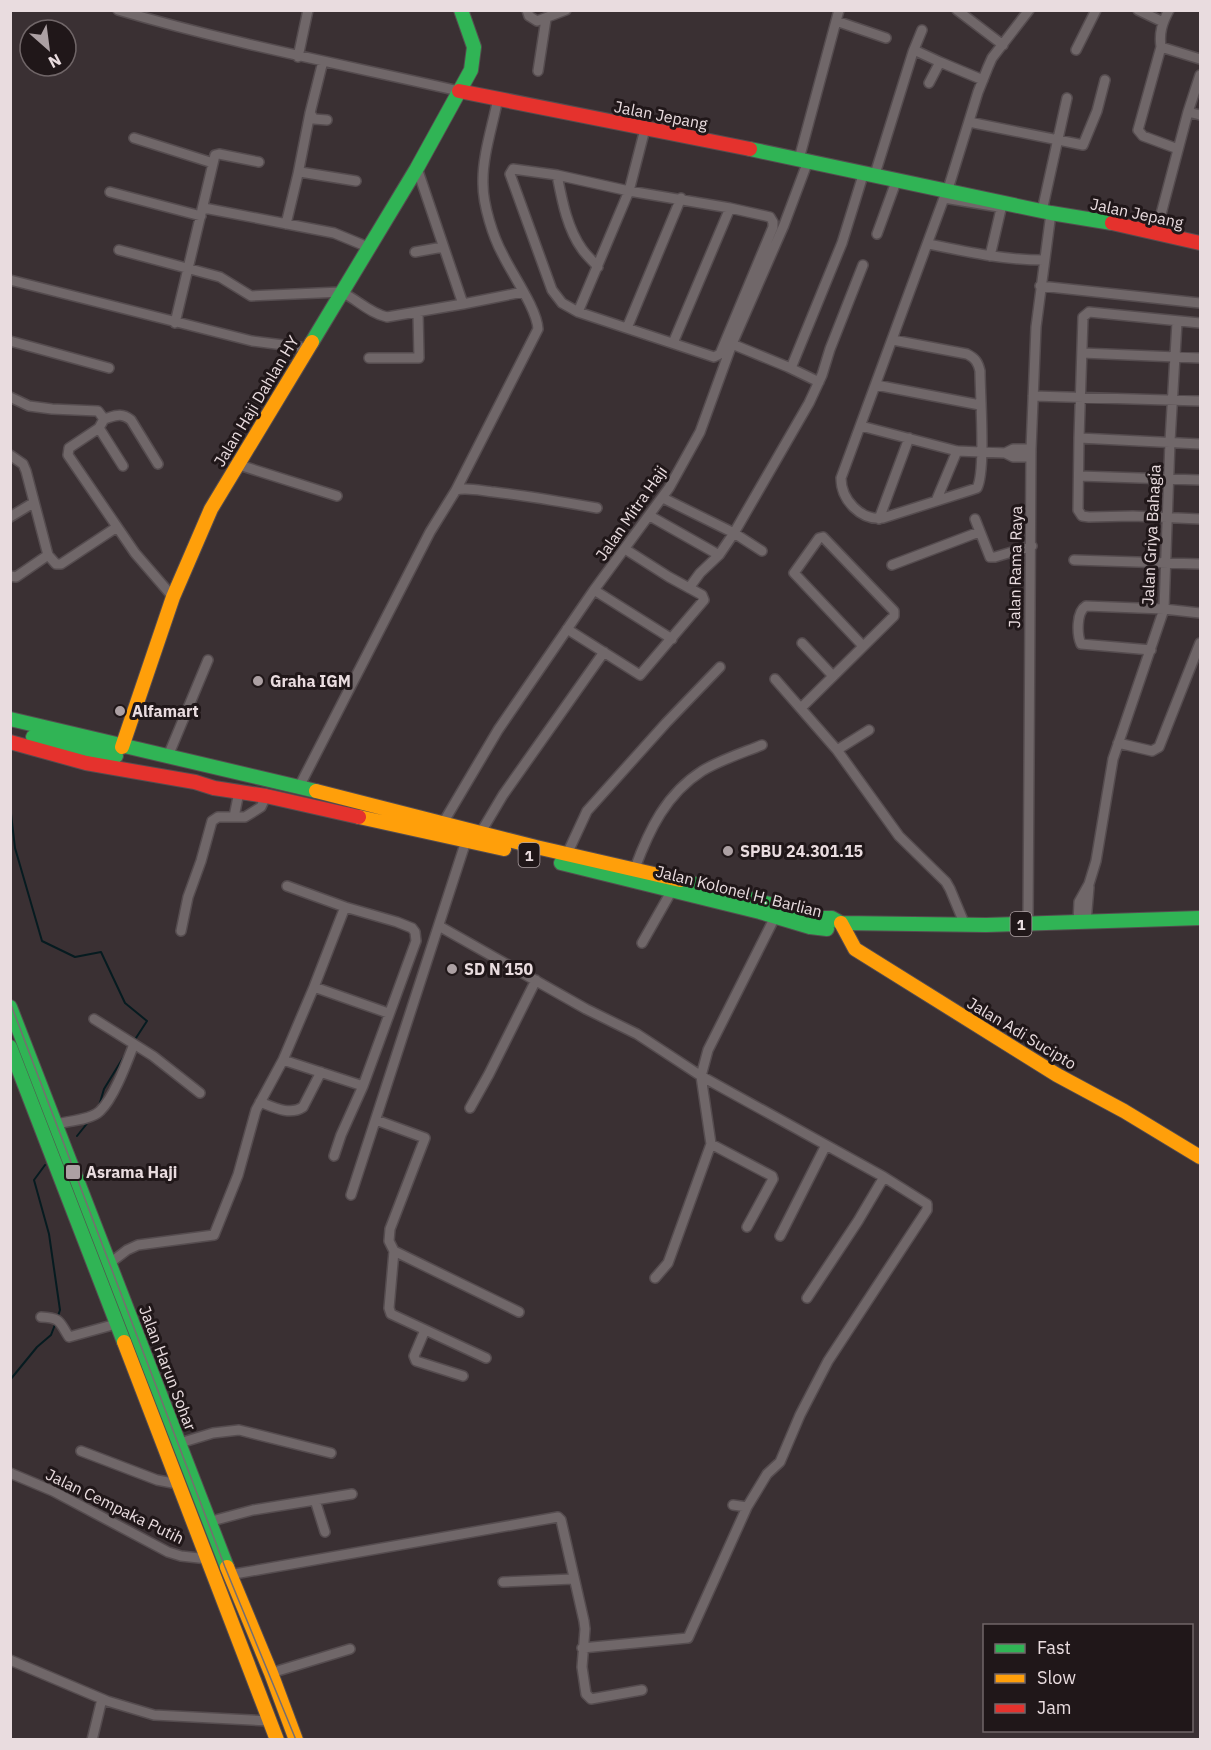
<svg xmlns="http://www.w3.org/2000/svg" width="1211" height="1750" font-family="'IBM Plex Sans',sans-serif">
<rect width="100%" height="100%" fill="#3a3033"/>
<g fill="none" stroke-linecap="round" stroke-linejoin="round">
<path stroke="#061b20" stroke-width="2" d="M10,805l5,43 27,93 33,16 26,-5 24,51 22,18 -13,20
M99,1106l5,-17 22,-36
M77,1136l12,-15
M45,1165l-11,15 15,54 11,76 -2,6
M10,1380l27,-33 14,-12 5,-13"/>
<defs>
<path id="street" d="M118,10c112,33 227,55 341,81
M527,10l2,6 8,5 29,-11
M957,10l46,35
M1138,10l25,12
M1169,10c-7,13 -10,23 -8,37l-23,83 5,6 35,13
M836,21l50,17
M1161,47l39,12
M914,50l26,12
M1076,50l20,-40
M298,57l10,-47
M323,61l-13,52 4,6 13,1
M538,71l8,-52
M929,83l11,-21 43,18
M1188,112l12,-37
M969,122l114,23 14,-34 8,-31
M134,138l79,25
M799,159l40,-149
M513,169l44,6 72,16 101,17 40,9 3,5v5l-53,127 -6,3 -136,-45 -16,-9 -10,-13 -42,-116z
M298,174l12,-61
M875,174l38,-122 9,-22
M557,175c5,25 10,53 25,74 4,6 11,12 16,18
M948,189l30,-97 10,-25 4,-9 37,-48
M110,192l91,24
M204,208l130,25 34,14
M1042,211l25,-113
M286,224l12,-50 2,-2 56,9
M1156,233l32,-121 12,3
M877,234l20,-55
M929,244c38,8 75,16 115,16
M119,250l101,27 31,19 90,-4c16,7 28,21 46,25l76,-13 -46,-136
M415,252l28,-5
M10,280l242,61 55,7
M1040,286l160,17
M463,304l60,-12
M578,312l51,-121 16,-62
M175,323l40,-168 4,-1 40,8
M627,328l54,-130
M893,340l74,14c8,4 11,8 13,17 0,24 6,100 -3,117l-6,2 -88,28c-22,3 -42,-18 -42,-40l103,-280 55,9 2,2 -11,47
M10,341l99,27
M673,343l57,-135
M732,344l56,23 31,15
M1082,353l118,5
M369,358h50l-1,-46
M791,368l51,-125 22,-71
M876,385l104,20
M1033,396l167,5
M10,397l19,9 23,3 46,2 6,8 -5,9 -30,20 -1,7 67,98 38,44
M104,419c11,-3 17,-7 27,1l27,44
M861,426l96,25 48,2 8,4h18
M99,428l24,38
M1079,438l4,-121 6,-5 111,11
M1200,444l-121,-6 -1,72 4,6 7,1 44,-1 67,3
M1005,453l8,-4h18
M10,455l13,9 3,7 22,84 8,9h5l56,-37
M236,464l101,32
M1079,476l121,4
M456,490l82,-161c-1,-20 -26,-55 -35,-74 -10,-18 -20,-50 -20,-71 -1,-28 10,-59 15,-86
M663,498l71,35 28,18
M936,501l21,-50
M650,516l69,39
M10,517l23,-14
M879,519l30,-81
M975,519l15,38h5l37,-11
M1074,560l126,4
M892,565l87,-33
M10,576l6,1 32,-22
M689,588l11,-15 19,-18 15,-22 75,-130 13,-28 8,-26 33,-84
M594,590l78,49
M567,629l73,46 64,-75 -2,-5 -33,-18 -44,-28
M802,643l31,33
M1151,650l-70,-6c-4,-9 -5,-32 5,-38l78,3 36,4
M775,679l62,71 62,86 47,46 4,7 15,36
M801,708l93,-92v-5l-71,-74 -4,1 -25,35 69,73
M1118,743l34,8 7,-4 41,-104
M837,750l32,-20
M168,756l40,-96
M299,787l131,-255 26,-42c11,-3 26,1 38,2 35,4 69,10 103,16
M234,817l5,-25
M443,823l55,-93 96,-140 75,-102 31,-56 32,-88 52,-119 24,-64
M481,832l22,-37 101,-143
M567,854l20,-43 79,-88 54,-56
M635,868c14,-38 31,-74 67,-97 18,-11 40,-18 60,-26
M287,886l58,21 52,15 15,6 3,4 1,9 -53,145 -80,-26 31,-73 31,-80
M1086,922l3,-35
M1028,923l3,-474 5,-122 15,-114
M1078,923l1,-21 10,-18 7,-23 17,-102 51,-150 6,-168 7,-119
M439,926l147,83 51,25 64,42 183,101 43,27v6l-99,151 -28,54 -20,47 -13,12 -20,33 -14,-2
M181,931l7,-34 13,-36 11,-40 6,-4h27l16,-10 5,-11
M642,943l29,-51
M314,987l74,26
M94,1019l59,37 47,37
M260,1102c13,5 30,14 43,5l18,-35
M470,1108l19,-34 47,-94
M376,1120l49,18 -35,91 -1,12 5,10 125,61
M56,1124c12,-3 35,-4 44,-13 14,-13 27,-49 34,-67
M711,1144l61,32 1,3 -26,48
M334,1156l7,-21 22,-49
M351,1195l115,-354
M780,1236l46,-91
M394,1251l-5,57 2,6 95,44
M110,1263l17,-13 11,-5 76,-10 24,-60 18,-65 27,-50
M655,1278l13,-15 43,-119 -10,-68 7,-26 69,-137
M807,1298l51,-77 26,-44
M41,1317c21,1 18,5 28,20l47,-13
M425,1330l-11,26 2,5 47,15
M180,1443l33,-10 26,-3 92,23
M81,1451l76,29 21,4
M10,1473l43,18 115,61 13,4 27,3
M315,1500l10,32
M208,1522l45,-12 99,-16
M229,1575l329,-58 3,3 23,101 1,8 -3,38 4,27 5,5 51,-9
M503,1582l70,-3
M582,1648l106,-10 59,-131
M10,1660l97,41 47,14 115,6
M271,1673l79,-24
M92,1740l10,-41"/>
<path id="fast" d="M750,149l301,64 61,10
M312,342l105,-174 54,-98 3,-23 -13,-37
M10,719l306,72
M33,737l83,19
M561,863l199,49 50,15 17,2
M680,880l141,38h11l9,5 145,2 214,-7
M10,1007l217,560
M10,1047l114,295"/>
<path id="slow" d="M122,747l51,-150 38,-88 101,-167
M316,791l220,56 144,33
M359,817l145,32
M841,923l14,26 202,126 67,36 76,46
M124,1342l153,398
M227,1567l44,106 25,67"/>
<path id="jam" d="M459,91l291,58
M1112,223l88,20
M10,742l76,21 109,19 19,6 52,8 93,21"/>
</defs>
<use href="#street" stroke="#554c4f" stroke-width="12"/>
<use href="#fast" stroke="#554c4f" stroke-width="16"/>
<use href="#slow" stroke="#554c4f" stroke-width="16"/>
<use href="#jam" stroke="#554c4f" stroke-width="16"/>
<use href="#street" stroke="#706769" stroke-width="9"/>
<use href="#fast" stroke="#30b455" stroke-width="14"/>
<use href="#slow" stroke="#ff9f0a" stroke-width="14"/>
<use href="#jam" stroke="#e5322d" stroke-width="14"/>
<path stroke="#766e70" stroke-width="1.5" d="M10,1002l215,565 71,173"/>
</g>
<g fill="#aca0a3" stroke="#201719" stroke-width="2">
<circle cx="258" cy="681" r="6"/>
<circle cx="120" cy="711" r="6"/>
<circle cx="728" cy="851" r="6"/>
<circle cx="452" cy="969" r="6"/>
<rect x="65" y="1164" width="16" height="16" rx="3"/>
</g>
<g text-anchor="middle" dominant-baseline="central" stroke-width="6" stroke-linejoin="round" paint-order="stroke">
<g fill="#201719" stroke="#ada1a4" stroke-width="1.5">
<rect x="518.5" y="843" width="21" height="24" rx="4.5"/>
<rect x="1010.5" y="912" width="21" height="24" rx="4.5"/>
</g>
<g font-size="15" font-weight="bold" fill="#e9dcdf">
<text x="529" y="855">1</text>
<text x="1021" y="924">1</text>
</g>
<g font-size="16" fill="#e9dcdf" stroke="#201719">
<text transform="translate(661 115) rotate(11)">Jalan Jepang</text>
<text transform="translate(1137 213) rotate(12)">Jalan Jepang</text>
<text transform="translate(256 401) rotate(-59)">Jalan Haji Dahlan HY</text>
<text transform="translate(631 513) rotate(-55)">Jalan Mitra Haji</text>
<text transform="translate(1151 535) rotate(-87)">Jalan Griya Bahagia</text>
<text transform="translate(1015 567) rotate(-89)">Jalan Rama Raya</text>
<text transform="translate(739 891) rotate(14)">Jalan Kolonel H. Barlian</text>
<text transform="translate(1022 1033) rotate(31)">Jalan Adi Sucipto</text>
<text transform="translate(168 1368) rotate(69)">Jalan Harun Sohar</text>
<text transform="translate(115 1506) rotate(26)">Jalan Cempaka Putih</text>
</g>
<g font-size="16" font-weight="bold" fill="#e9dcdf" stroke="#201719" text-anchor="start">
<text x="270" y="681">Graha IGM</text>
<text x="132" y="711">Alfamart</text>
<text x="740" y="851">SPBU 24.301.15</text>
<text x="464" y="969">SD N 150</text>
<text x="86" y="1172">Asrama Haji</text>
</g>
</g>
<rect width="1211" height="1750" fill="none" stroke="#e9dcdf" stroke-width="24"/>
<rect x="983" y="1624" width="210" height="108" fill="#201719" stroke="#706668" stroke-width="1.5"/>
<rect x="995" y="1644" width="30" height="9" fill="#30b455" stroke="#706668" stroke-width="1.5"/>
<text x="1037" y="1654" font-size="18" fill="#e9dcdf">Fast</text>
<rect x="995" y="1674" width="30" height="9" fill="#ff9f0a" stroke="#706668" stroke-width="1.5"/>
<text x="1037" y="1684" font-size="18" fill="#e9dcdf">Slow</text>
<rect x="995" y="1704" width="30" height="9" fill="#e5322d" stroke="#706668" stroke-width="1.5"/>
<text x="1037" y="1714" font-size="18" fill="#e9dcdf">Jam</text>
<g transform="translate(48 48) rotate(152)"><circle r="28" fill="#201719" stroke="#706668" stroke-width="1.5"/>
<path d="M0-4.5L10 22L0 15L-10 22Z" fill="#aca0a3"/>
<text y="-9" font-size="16" font-weight="bold" text-anchor="middle" fill="#e9dcdf">N</text>
</g>
</svg>
